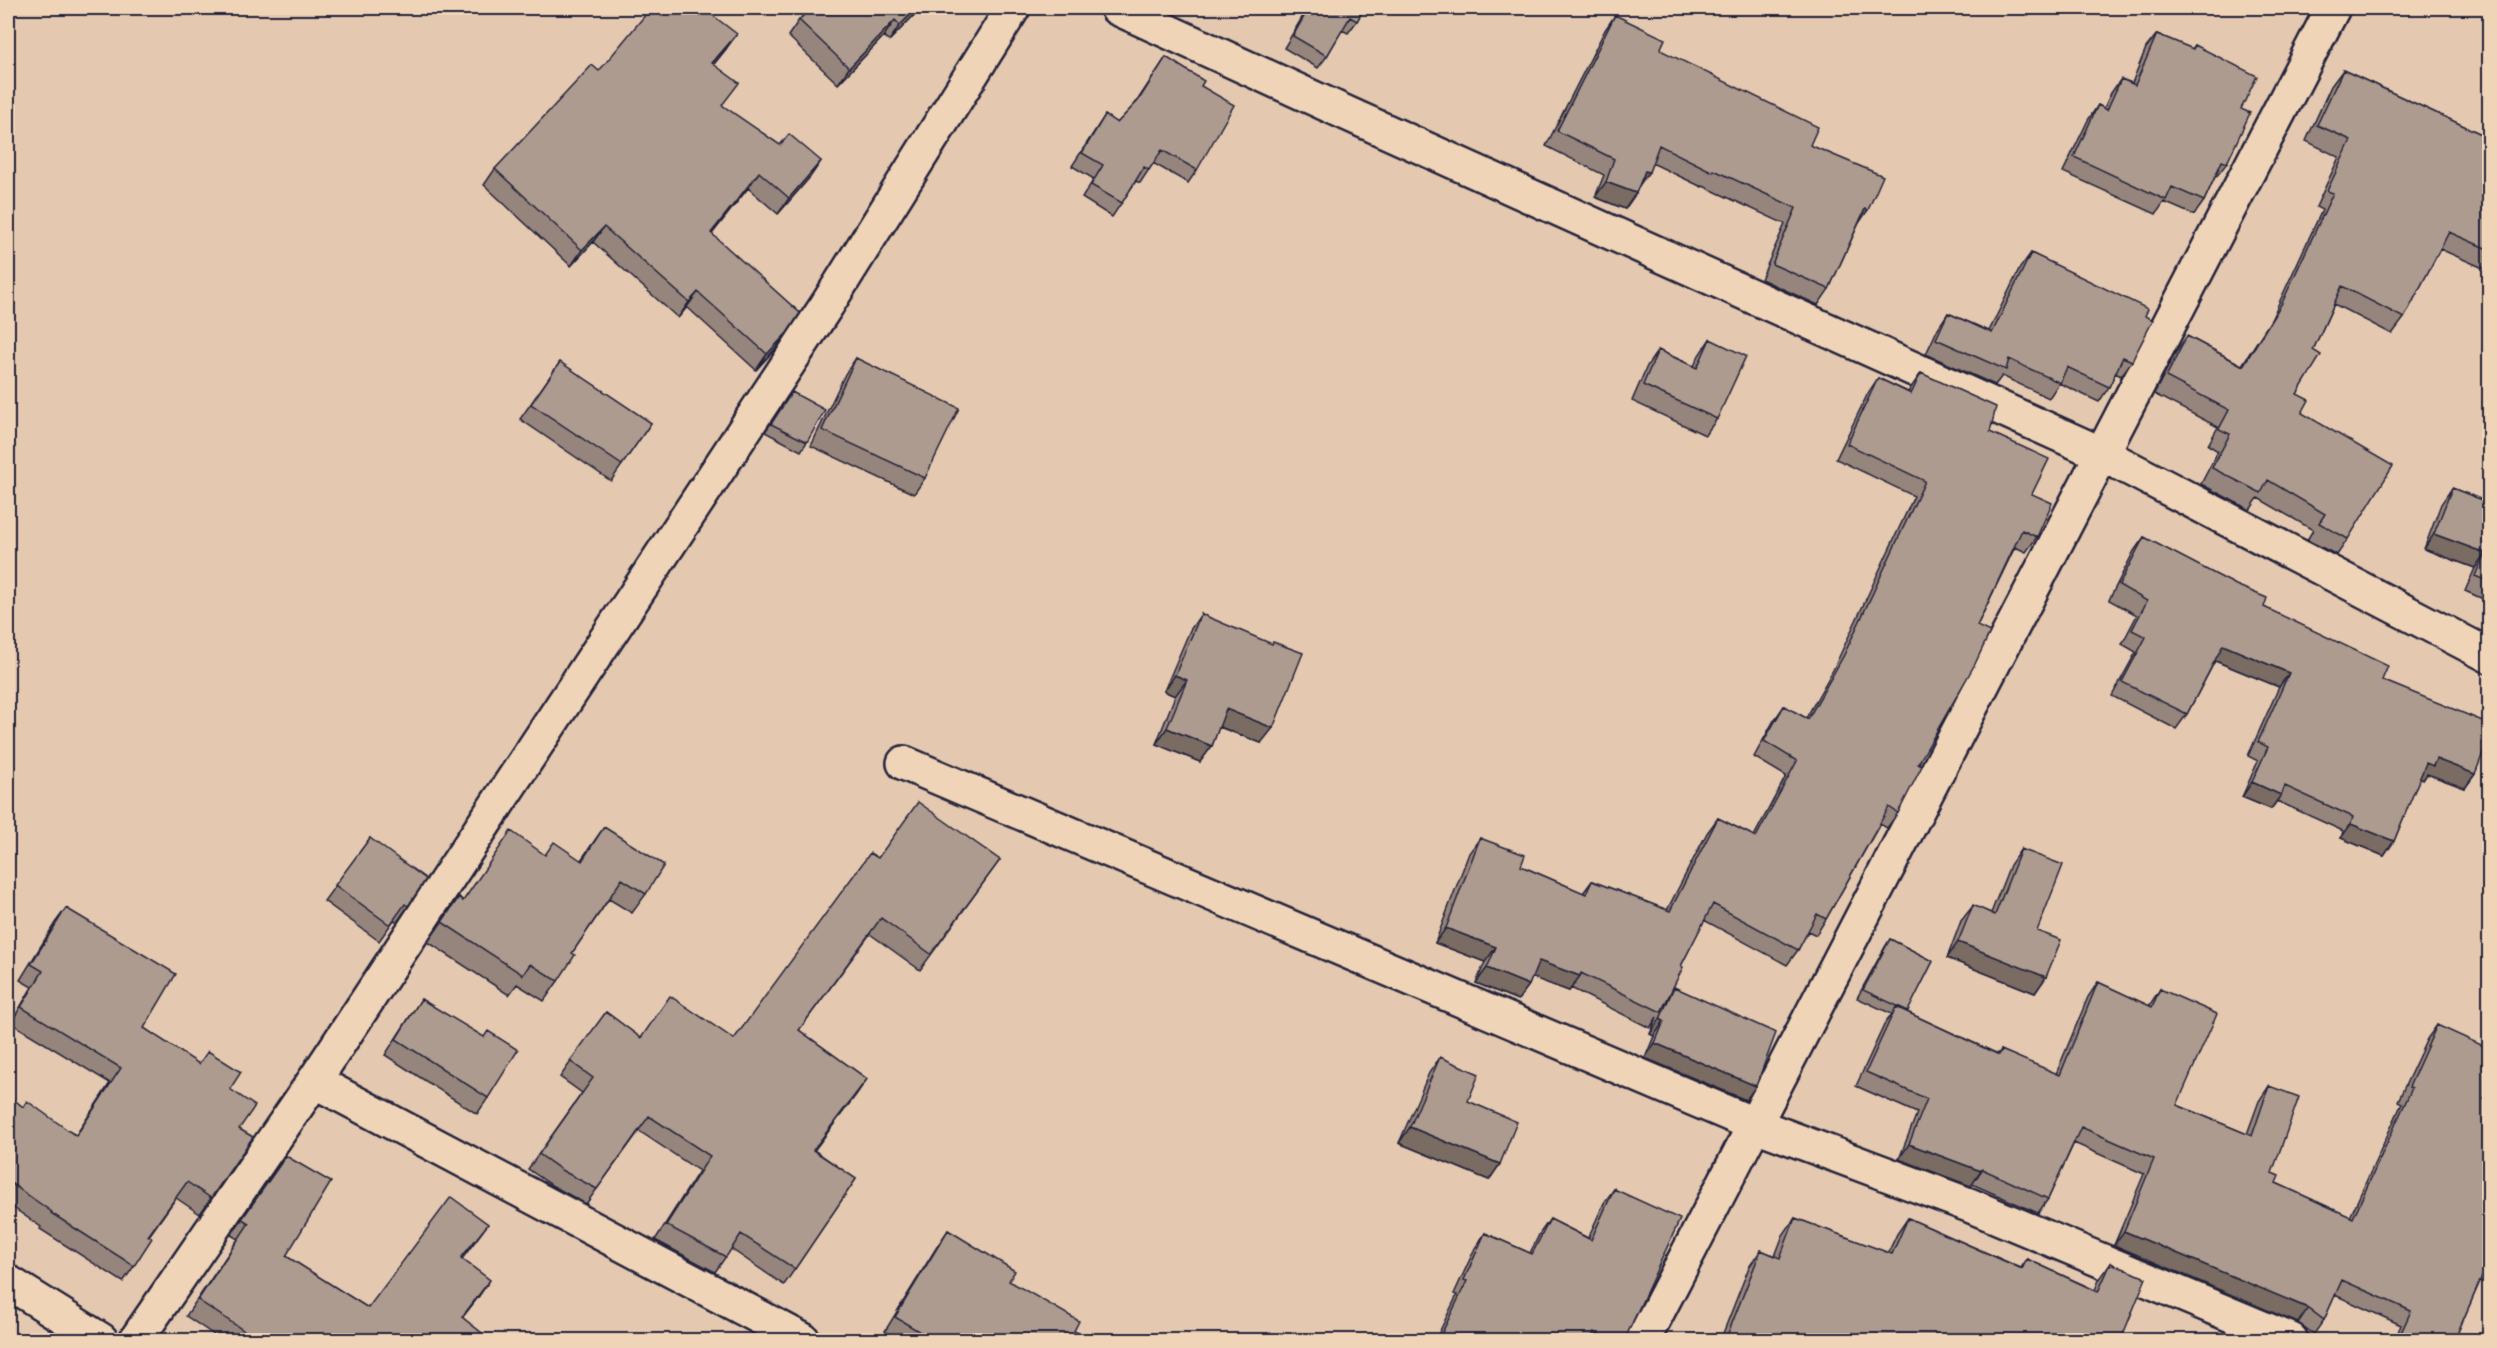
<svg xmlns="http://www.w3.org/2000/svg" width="2497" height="1348" font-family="Dekko,sans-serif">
<rect width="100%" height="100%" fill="#e4c9b0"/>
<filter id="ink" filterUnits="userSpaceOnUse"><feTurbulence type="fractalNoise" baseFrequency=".0167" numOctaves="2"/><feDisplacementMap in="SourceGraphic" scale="12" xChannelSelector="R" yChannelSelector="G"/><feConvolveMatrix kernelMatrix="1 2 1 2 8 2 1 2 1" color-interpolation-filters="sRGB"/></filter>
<g filter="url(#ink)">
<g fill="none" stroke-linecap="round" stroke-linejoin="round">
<defs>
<path id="street" d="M1117,8l229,105 756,341 388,202
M904,763l849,361 216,81 322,135
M314,1081l489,259
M8,1282l93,58
M136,1340l178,-259 513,-776 186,-297
M1643,1340l690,-1332"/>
</defs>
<use href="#street" stroke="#22223b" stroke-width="38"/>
<use href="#street" stroke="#f0d4b7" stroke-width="33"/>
</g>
<path fill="#96857b" stroke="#22223b" stroke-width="1.5" d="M811,8h110l-32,33 -5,-5 -46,48 -50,-48 11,-16z
M1300,8h64l-7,13 -9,12 -6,-3 -15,26 -9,12 -34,-20 22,-37z
M1615,15l45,35 150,95 48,80 -29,64 -11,16 -57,-26 24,-55 -82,-38 -1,1 -50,-24 -13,22 -3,8 -11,16 -30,-12 9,-22 -58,-29 59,-116z
M2157,34l35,15 3,-4 46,64 -14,54 -11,14h-1l-11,24 -10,14 -30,-13 -8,12 -93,-42 25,-52 10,-15 6,3 7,-15 10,-14 11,4 14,-35z
M726,49l-12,15 8,42 58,39 41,16 -11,16 -32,37 -30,-26 -36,46 64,114 -20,22 -69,-63 -9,11 -85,-76 -22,24 -87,-81 11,-16 104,-98z
M1166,57l35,29 -4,84 -9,13 -35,-20 -13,20 -4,-2 -24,36 -30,-19 12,-19 -22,-13 33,-51 12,8 18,-19z
M2343,70l147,68v133l-50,-22 -36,69 -12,16 -58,-30 -21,46 -16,44 5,19 46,126 -11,16 -30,-15 6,-10 -55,-32 -8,12 -49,-26 17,-33 -10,-6 10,-18 -64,-33 22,-42 11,-16 55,29 29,-45 51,-110 -6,-3 23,-50 -33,-16 25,-55z
M2031,253l114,63 -13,45 -11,15 -6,-3 -6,14 -10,15 -40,-19 -10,15 -47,-22 -7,9 -69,-31 12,-26 10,-15 41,18 31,-63z
M1710,339l7,80 -12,16 -73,-34 15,-35 11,-16 36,16 5,-11z
M856,358l69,120 -11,16 -103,-48 34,-72z
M560,362l91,61 -40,58 -91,-62z
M1921,373l69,59 42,62 5,43 -11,15 -11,-5 -38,79 -79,187 -11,15 -7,-4 -54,95 -10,16 -8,-4 -10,19 -11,15 -83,-45 -23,46 -10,25 3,-4 72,113 -101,-42 9,-22 -4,-2 7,-17 -7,11 -79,-40 -2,3 -37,-14 -3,8 -11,15 -42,-17 9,-21 -50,-19 34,-90 11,-15 41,28 62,27 9,-12 75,29 40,-77 11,-15 36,18 32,-60 -32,-19 19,-35 11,-16 22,12 27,-48 81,-174 -78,-37 32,-66 10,-15 30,14z
M792,392l15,50 -6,9 -36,-19z
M2452,488l38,15v99l-25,-11 10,-23 -51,-19 17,-45z
M2144,537l120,70 118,73 93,94 -10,14 -38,-14 -4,6 -4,-1 -25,62 -10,15 -43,-18 2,-7 -66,-30 -6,8 -29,-12 16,-36 -10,-5 31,-69 -64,-26 -28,53 -11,15 -64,-33 24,-44 -14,-8 15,-29 -28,-15 25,-49z
M1201,614l60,129 -42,-16 -7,19 -12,16 -44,-18 19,-48 -11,-5 26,-61z
M2490,619v16l-6,-3z
M604,827l42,67 -14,19 -23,-14 -37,54 -14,28 -14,20 -27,-17 -8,11 -81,-53 31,-45 4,4 82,-46 36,5z
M370,838l38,68 -11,16 -3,-2 -15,21 -55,-40z
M2021,849l25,128 -11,16 -88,-35 14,-37 12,-15 18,7 19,-48z
M878,858l122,2 -80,110 -50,-36 -71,96 68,49 -53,71 42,29 -72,106 -53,-36 -16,23 -60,-32 44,-69 -60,-40 -53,73 -33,-18 -25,-17 54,-76 -22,-16 46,-65 35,26 93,1z
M66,908l78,120 86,61 9,40 14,8 -53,77 -24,-16 -27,38 -15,30 -11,16 -83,-53 1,-2 -33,-23v-109l15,12 53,28 34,-52 -99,-60 21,-36 -12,-7 35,-57z
M1890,939l43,22 -26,51 91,42 3,-4 55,24 32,-77 10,-15 51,24 11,-17 17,116 70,29 12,-33 10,-15 3,87 4,10 74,34 52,-114 -4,-2 29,-62 10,-14 47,74 6,2v184l-10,-4 -26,60h-60l7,-16 -66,-30 -11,25 -10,14 -16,-11 -184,-78 30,-71 -70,-31 -26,56 -10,14 -66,-29 -1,2 -72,-27 18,-46 -61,-27 30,-65 6,-7 -35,-16 28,-51z
M421,999l67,99 -11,16 -92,-59z
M1440,1057l28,44 32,63 -11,16 -90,-37 30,-70z
M286,1156v100l82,52 120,-84 -26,35 17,37 -17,22 30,23h-269l-37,-25 52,-77 -7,-4z
M1614,1189l10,152h-189l22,-46 -3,-1 21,-46 10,-15 45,20 10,-20 10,-14 38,19 16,-35z
M1795,1218l93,35 9,-19 11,-16 113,50 6,-9 68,31 4,-10 12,-17 11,74 10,4h-412l29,-74 12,-17 14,6 8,-21z
M948,1230l61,51 65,50 18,10h-192l-15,-10 53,-86z"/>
<path fill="#7a6c64" stroke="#22223b" stroke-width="1.5" d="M917,8h4l-32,33 11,-16z
M895,20l-11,16 -46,48 11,-16z
M737,34l-11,15 -24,30 10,-16z
M821,161l-11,16 -32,37 11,-16z
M1645,171l4,1 -11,15z
M759,172l-11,16 -48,61 11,-16z
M1606,182l30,11 -11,16 -30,-12z
M1865,209l3,1 -11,16z
M604,227l-11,15 -22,24 11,-16z
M698,292l-11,15 -9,11 11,-16z
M787,333l-11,15 -20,22 11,-16z
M2434,534l51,19 -10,15 -51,-19z
M2223,645l66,28 -10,14 -66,-27z
M1175,675l12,5 -12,16 -11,-5z
M1226,709l47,19 -12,15 -46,-18z
M1167,728l45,18 -12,16 -44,-18z
M2436,759l39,15 -10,14 -38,-14 -4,6 -7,-3 10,-14z
M2252,782l29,13 -10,14 -29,-12z
M2351,824l43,17 -10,15 -43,-18z
M1446,928l50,19 -11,15 -50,-19z
M1958,942l88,35 -11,16 -88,-35z
M1539,961l41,15 -11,15 -41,-15z
M1487,968l42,17 -11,15 -42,-17z
M1660,1019l4,2 -10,15 -4,-2z
M1655,1043l101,43 -10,14 -101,-42z
M867,1079l-11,16 -53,70 10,-15z
M1410,1127l90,37 -11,16 -90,-37z
M1909,1144l72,27 -10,15 -72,-27z
M2124,1231l184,77 -10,15 -184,-78z
M490,1280l-11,16 -29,37 12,-16z"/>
<path fill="#ae9b8f" stroke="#22223b" stroke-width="1.5" d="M651,8h52l34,26 -25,29 27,20 -17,22 58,40 9,-11 32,27 -32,37 -30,-26 -48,61 89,80 -13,20 -20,21 -69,-62 -9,10 -85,-75 -22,23 -87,-81 97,-104 7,6z
M811,8h106l-17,17 -5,-5 -46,48 -50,-48z
M1309,8h55l-7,13 -7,-4 -23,39 -34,-20z
M1615,15l50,24 -5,11 158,77 -8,18 73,31 -15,34 -3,-1 -36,80 -57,-25 24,-56 -82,-38 -1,2 -54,-27 -10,27 -4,-1 -9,22 -30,-11 8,-23 -57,-28z
M2157,34l36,15 2,-4 62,31 -16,33 9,4 -23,50 -5,-2 -18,40 -32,-14 -6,13 -92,-43 24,-52 9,5 14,-31 14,6z
M1166,57l38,24 -3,5 33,19 -37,65 -35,-20 -13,20 -5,-3 -22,36 -31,-18 12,-20 -21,-12 23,-38 12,8 21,-22z
M2343,70l147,68v112l-41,-18 -45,86 -62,-32 -29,64 8,5 -24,39 12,6 -7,13 91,53 -45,73 -29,-16 6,-9 -57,-34 -7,13 -49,-25 18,-34 -11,-5 10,-19 -63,-33 21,-41 56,30 39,-63 51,-110 -6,-2 24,-51 -34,-15z
M2031,253l117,56 -3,7 8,4 -21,41 -9,-4 -14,30 -42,-20 -7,16 -51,-24 -3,11 -70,-31 12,-26 44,20z
M1710,339l36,17 -29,63 -74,-34 15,-35 39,18z
M856,358l103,50 -34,70 -103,-48z
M560,362l91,61 -29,42 -91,-61z
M1921,373l75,34 -6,25 59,27 -17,35 20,9 -15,34 -15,-7 -45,96 13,6 -15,32 -57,100 4,2 -24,47 -9,-6 -63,112 -9,-5 -19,36 -85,-46 -32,62 2,1 -22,45 -80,-39 -1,3 -41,-15 -10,24 -42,-17 9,-21 -50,-19 34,-90 45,17 -4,11 65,28 6,-13 78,30 48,-93 38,19 41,-76 -33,-20 20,-35 24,13 36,-64 81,-174 -78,-37 31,-66 33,16z
M792,392l33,18 -18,32 -36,-18z
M2452,488l38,15v79l-15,-6 10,-23 -51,-19z
M2144,537l92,48 31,13 -3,9 124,59 -6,14 108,44v11l-15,39 -39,-15 -3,7 -7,-3 -32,78 -43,-17 2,-7 -68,-31 -4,9 -29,-13 16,-35 -10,-5 31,-69 -66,-28 -36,69 -65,-32 24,-45 -14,-7 15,-29 -28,-16z
M1201,614l71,30 1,-2 30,11 -30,75 -47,-19 -14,37 -45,-18 20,-48 -12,-5z
M918,802l82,58 -69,94 -50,-36 -82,112 68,49 -54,71 43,29 -61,90 -54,-35 -15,23 -60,-32 44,-69 -61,-40 -52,73 -34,-18 -24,-17 54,-76 -23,-17 36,-49 35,26 29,-42 64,43 136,-186 8,5z
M604,827l60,38 -18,29 -24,-15 -50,74 3,2 -17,26 -28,-17 -7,11 -81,-53 17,-25 4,4 48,-70 34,24 9,-13 28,19z
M370,838l56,41 -18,27 -3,-2 -15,21 -55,-40z
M2021,849l42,16 -26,66 24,9 -15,37 -88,-35 15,-37 22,10z
M66,908l110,66 -32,54 55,36 9,-13 33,21 -11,17 25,17 -16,23 14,8 -42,61 -24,-16 -39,54 4,2 -18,28 -83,-53 1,-1 -44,-31v-86l15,12 4,-6 49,35 45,-68 -100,-61 22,-36 -12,-7z
M1890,939l43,22 -25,50 -45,-21z
M2098,982l54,25 8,-18 57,25 -40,91 75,31 17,-50 30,11 -27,76 7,3 -3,7 77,35 59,-130 -3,-1 28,-62 53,24v38l-6,12 6,2v165l-3,-1 -33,76h-36l-17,-8 10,-22 -69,-31 -18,40 -16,-12 -184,-77 30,-72 -73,-32 -33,72 -66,-30 -1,2 -72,-27 18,-45 -61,-27 30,-65 103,48 2,-5 59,25z
M1674,987l102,46 -20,53 -101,-43 9,-22 -4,-2z
M421,999l63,38 4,-6 30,19 -30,48 -92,-59z
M1440,1057l39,17 -11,27 49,21 -17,42 -90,-37z
M286,1156l45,26 -45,74 82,52 83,-111 37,27 -27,34 29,22 -28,37 30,24h-104l-5,-5 -3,5h-126l1,-3 -57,-38 51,-77 -7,-4z
M1614,1189l66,30 -56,122h-14l-16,-9 -4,9h-152l29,-60 -3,-1 21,-47 47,21 18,-35 41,21z
M1795,1218l97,36 16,-36 114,51 5,-10 71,33 13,-29 35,15 -24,59 10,4h-407l36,-91 19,8z
M948,1230l67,41 -6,10 70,40 -5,10 18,10h-157l-40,-24z"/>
</g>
<rect width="2497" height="1348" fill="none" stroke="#f0d4b7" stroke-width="30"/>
<rect x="15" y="15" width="2467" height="1318" fill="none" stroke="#22223b" stroke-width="2" filter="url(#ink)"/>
</svg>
